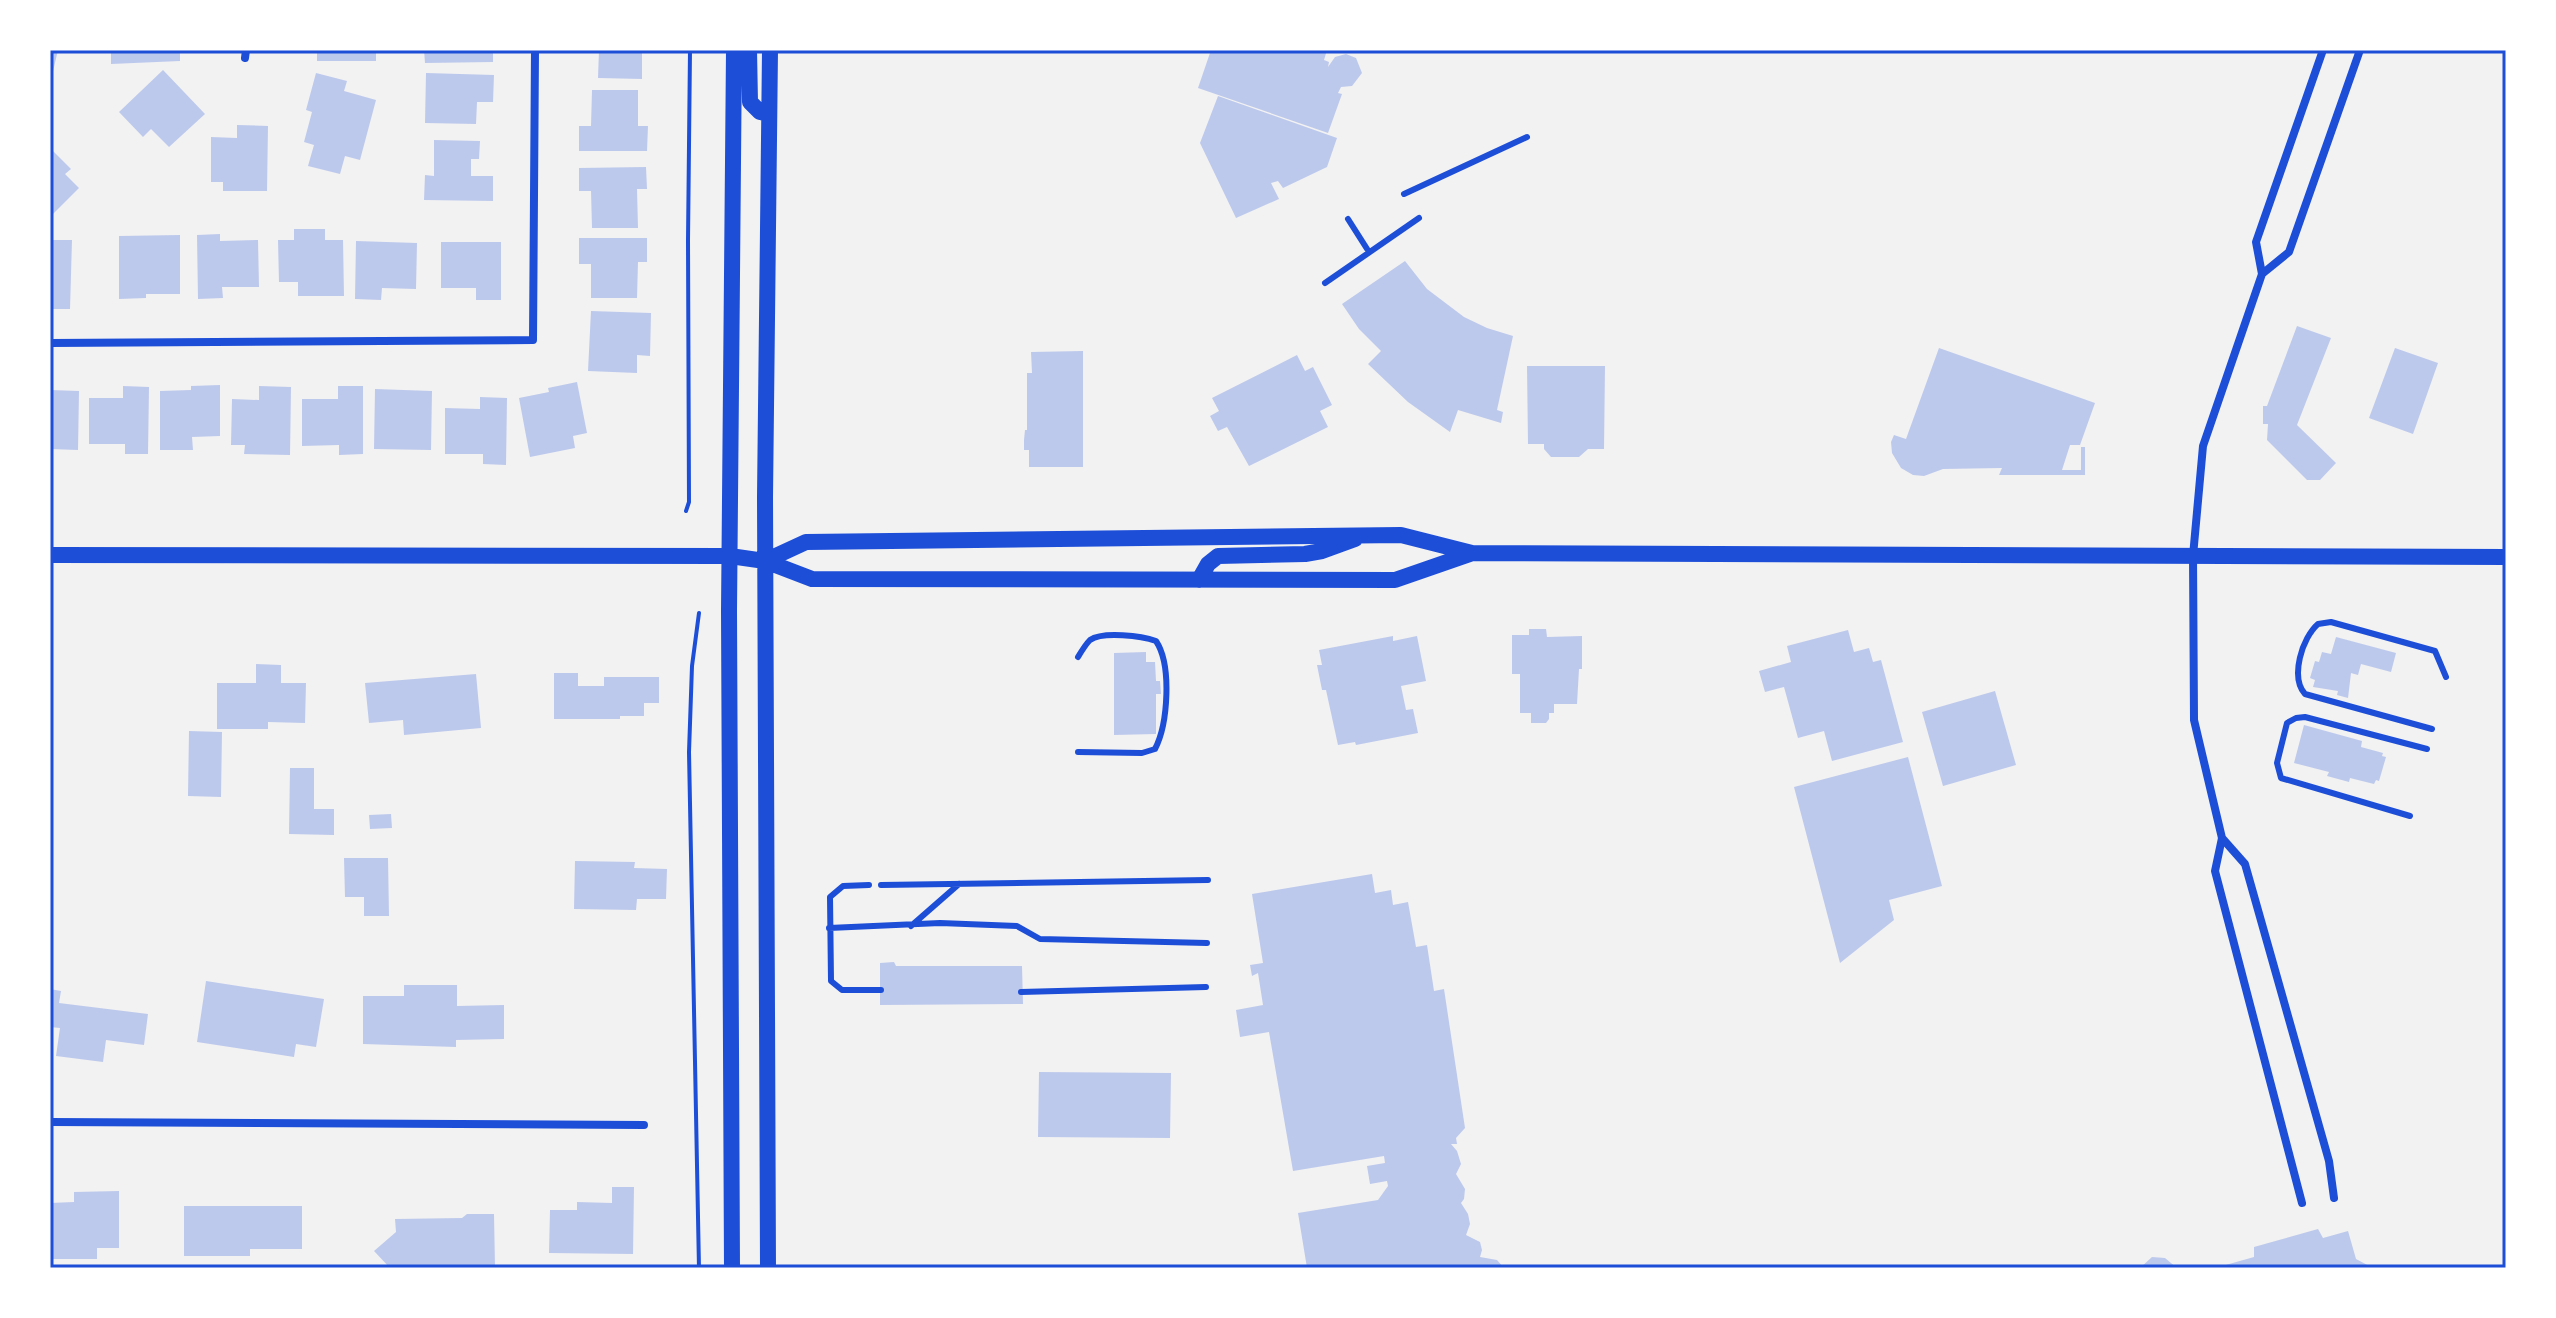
<svg xmlns="http://www.w3.org/2000/svg" width="2556" height="1318" font-family="Quicksand,sans-serif">
<rect width="100%" height="100%" fill="#f2f2f2"/>
<path fill="#bdc9ec" d="M50,50h8l-7,30h-1z
M111,50h69v11l-69,3z
M317,50h59v11h-59z
M424,50h69v12l-68,1z
M599,50h43v29l-44,-1z
M1211,50h116l-3,10 5,2 -1,5 7,-10 11,-3 10,4 6,15 -10,13 -11,1 -3,6 4,1 -14,39 -130,-45z
M163,70l42,44 -36,33 -18,-18 -8,8 -24,-25z
M316,73l31,8 -3,10 32,9 -16,60 -15,-4 -5,18 -32,-8 6,-21 -10,-3 8,-30 -6,-2z
M426,73l68,2 -1,27h-16l-1,22 -51,-1z
M592,90h46v36h10l-1,25h-68v-25h12z
M1218,96l119,42 -10,29 -44,21 -5,-7 -7,2 8,16 -43,19 -36,-75z
M237,125l31,1 -1,65h-44v-9h-12v-45l26,1z
M434,140l46,1 -1,18h-8v17h22v25l-69,-1 1,-25 9,1z
M50,148l21,21 -6,5 14,14 -29,29z
M646,167l1,22h-10l1,39h-46l-1,-37h-12v-23z
M294,229h31v11h18l1,56h-46v-14h-19l-1,-42h16z
M220,234v7l38,-1 1,47h-37l1,11 -25,1 -1,-64z
M180,235v59h-34v4l-27,1v-63z
M579,238h68v24h-9l-1,36h-46v-34h-12z
M50,240h22l-2,69h-20z
M356,241l61,2 -1,46 -34,-1 -1,12 -26,-1z
M441,242h60v58h-25v-12h-35z
M1405,261l22,28 37,28 23,11 26,8 -16,74 6,2 -2,11 -43,-13 -8,22 -42,-30 -40,-38 13,-13 -22,-22 -17,-25z
M591,311l60,2 -1,43 -13,-1v18l-49,-2z
M2297,326l34,12 -34,87 39,38 -16,17h-13l-40,-40 1,-16h-5v-18h4z
M1939,348l156,55 -15,42h-10l-8,25h19v-23h4v28h-86l3,-7 -59,1 -19,7 -11,-1 -12,-7 -9,-15 -1,-11 3,-7 12,4z
M2395,348l43,15 -25,71 -44,-16z
M1083,351v116h-54v-17h-5v-10l1,-10h2v-57h5l-1,-21z
M1297,355l8,16 8,-4 19,38 -12,6 8,16 -79,39 -22,-39 -9,4 -8,-15 9,-5 -7,-13z
M1527,366h78l-1,83h-16l-9,8h-28l-7,-8v-5h-16z
M577,382l10,51 -14,3 2,12 -45,9 -11,-59 30,-6 -1,-4z
M220,385v51l-28,1 1,13h-33v-59l31,-1v-4z
M123,386l26,1 -1,67h-23v-10h-36v-46h34z
M259,386l32,1 -1,68 -46,-1 1,-9h-14l1,-46 27,1z
M338,386h25v68l-24,1v-10l-37,1v-47h36z
M375,389l57,2 -1,59 -57,-1z
M50,390l29,1 -1,59 -28,-1z
M480,397l27,1 -1,67 -23,-1v-10h-38v-46l35,1z
M1529,629h17l1,8 35,-1v33h-3l-2,35h-23v9h-5v6l-3,4h-15v-10h-11v-39h-8v-39h17z
M1848,630l6,22 15,-4 4,14 8,-2 22,82 -71,19 -8,-30 -26,7 -14,-51 -19,5 -6,-21 32,-9 -4,-16z
M1393,636v5l24,-5 9,45 -25,5 5,24 7,-1 5,24 -62,12 -1,-3 -17,3 -12,-55h-4l-5,-25h5l-3,-15z
M2336,637l60,16 -5,19 -30,-8 -3,11 -7,-2 -3,25 -11,-3 1,-4 -25,-4 2,-7 -5,-2 5,-17 4,1 3,-10 9,2z
M1146,652v10h9l1,19h4l1,13h-5v40l-42,1v-82z
M256,664l25,1v18h25l-1,40 -37,-1v7h-51v-46h39z
M554,673h24v13h26v-9h55v26h-15v13h-24v3h-66z
M476,674l5,54 -77,7 -1,-15 -34,3 -4,-40z
M1995,691l21,74 -73,21 -21,-74z
M2304,725l58,16 -1,6 22,6 -1,3 4,1 -7,24 -3,-1 -2,4 -24,-6 -1,4 -22,-6 2,-4 -35,-9z
M189,731l33,1 -1,65 -33,-1z
M1908,757l34,129 -53,14 5,20 -54,43 -46,-176z
M290,768h24v41h20v26l-45,-1z
M391,814l1,14 -22,1 -1,-14z
M344,858h44l1,58h-25v-19h-19z
M575,861l60,1 -1,6 33,1 -1,30h-29l-1,11 -62,-1z
M1372,874l3,19 16,-3 2,15 15,-3 8,45 11,-2 7,46 10,-2 21,139 -9,10 1,6h-6l6,7 4,13 -5,10 9,15 -1,10 -3,4 7,11 2,10 -4,11 14,7 2,8 -2,7 17,3 7,8h-197l-9,-55 80,-13 10,-14 -1,-5 -17,3 -3,-18 18,-3 -1,-7 -91,15 -24,-139 -29,5 -4,-27 27,-5 -5,-32 -6,3 -2,-11 13,-2 -11,-69z
M894,962l2,4h126l1,38 -143,1v-42z
M206,981l118,18 -8,48 -20,-3 -2,13 -97,-15z
M404,985h53v21l47,-1v34l-48,1v7l-93,-3v-48h41z
M50,989l11,2 -2,12 89,11 -4,31 -38,-5 -3,22 -47,-6 4,-28 -10,-1z
M1039,1072l132,1 -1,65 -132,-1z
M612,1187h22l-1,67 -84,-1 1,-43h27v-8l35,1z
M119,1191v57h-22v11h-47v-56l24,-1v-10z
M184,1206h118v43h-52v7h-66z
M467,1214h27l1,54h-105l-16,-17 22,-19 -1,-13 67,-1z
M2318,1229l5,9 25,-7 8,28 17,9h-158l39,-11v-10z
M2152,1257l13,1 12,10h-37z"/>
<g fill="none" stroke-linecap="round" stroke-linejoin="round">
<path stroke="#1d4ed8" stroke-width="4" d="M686,511l3,-9 -1,-262 2,-190
M699,613l-7,53 -3,86 10,516"/>
<path stroke="#1d4ed8" stroke-width="6" d="M1404,194l123,-57
M1348,219l21,33
M1325,283l94,-65
M2432,729l-127,-35c-15,-17 -3,-56 13,-70l13,-2 104,29 11,26
M1078,752l64,1 13,-4c13,-25 17,-84 1,-108 -14,-5 -53,-10 -66,-1 -4,4 -9,12 -12,17
M2410,816l-129,-38 -4,-15 10,-40 9,-5 9,-1 122,32
M869,885l-26,1 -13,11 1,84 11,9h39
M881,885l327,-5
M911,926l48,-42
M829,928l111,-5 77,3 23,13 167,4
M1021,992l185,-5"/>
<path stroke="#1d4ed8" stroke-width="8" d="M245,58l1,-8
M2262,274l27,-22 71,-202
M50,343l483,-3 2,-290
M2222,838l23,26 84,297 5,37
M50,1122l594,3
M2302,1203l-87,-332 7,-33 -28,-118 -1,-164 10,-110 59,-172 -6,-32 67,-192"/>
<path stroke="#1d4ed8" stroke-width="16" d="M749,50l1,52 10,10 9,2
M50,555l680,1 35,5 47,18 583,1 75,-26
M765,561l41,-19 595,-7 71,18 1034,4
M1199,580l9,-16 10,-8 87,-2 17,-3 33,-12
M732,1268l-3,-657 5,-561
M768,1268l-3,-771 5,-447"/>
</g>
<rect width="2556" height="1318" fill="none" stroke="#ffffff" stroke-width="104"/>
<rect x="52" y="52" width="2452" height="1214" fill="none" stroke="#1d4ed8" stroke-width="3"/>
</svg>
